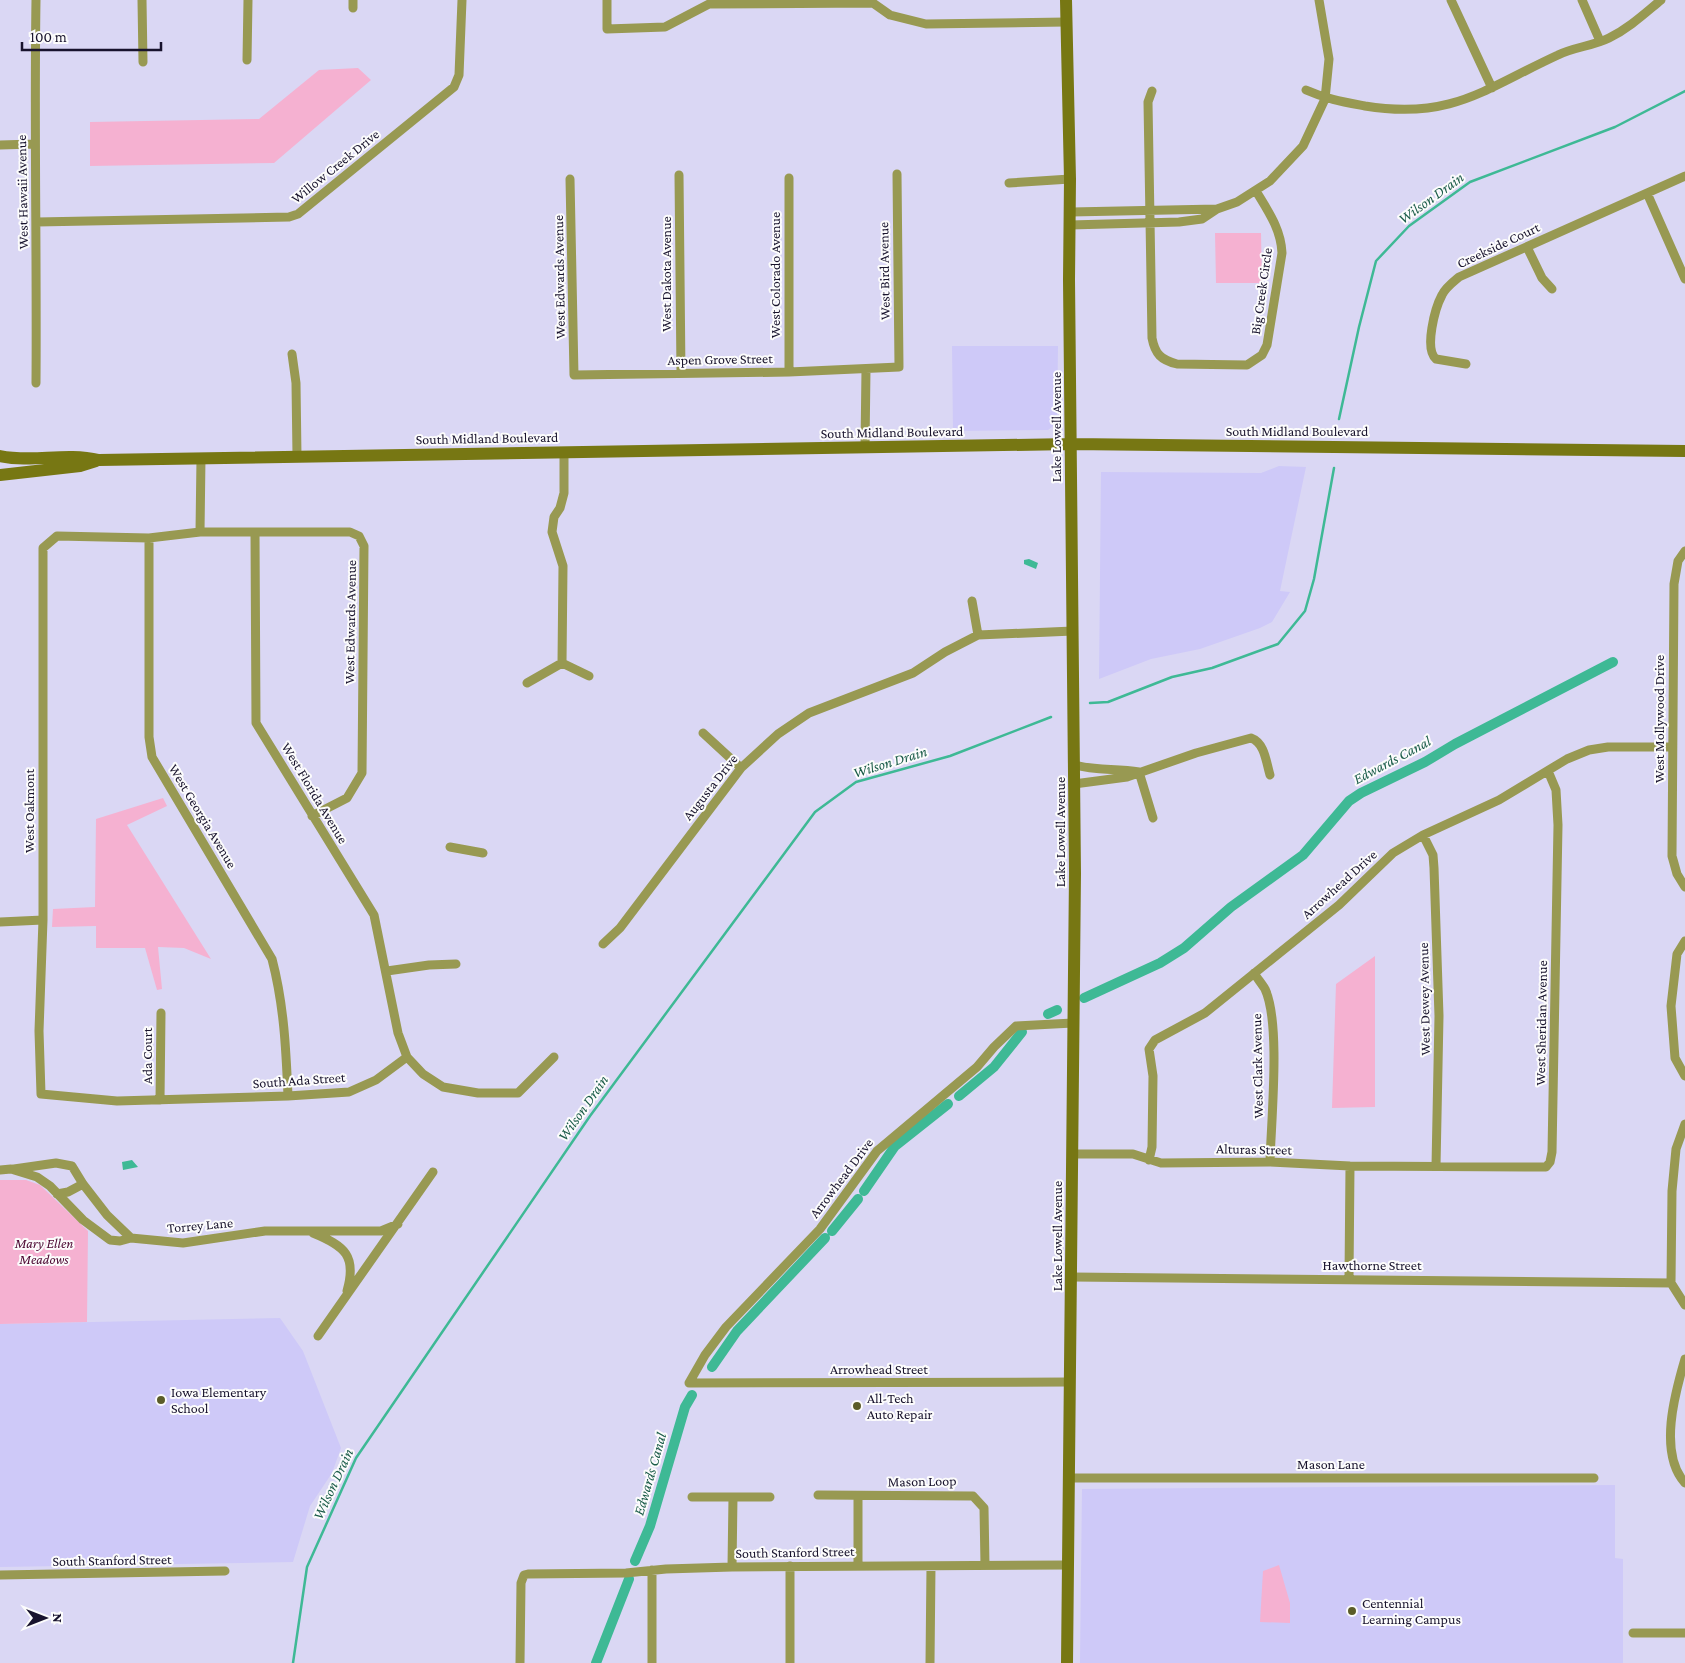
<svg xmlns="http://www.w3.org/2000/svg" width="1685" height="1663" font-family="'Crimson Pro',serif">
<rect width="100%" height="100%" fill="#dad7f4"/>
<path fill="#cec9f8" d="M952,346h106l-1,77 -9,7 -95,1z
M1279,466l27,1 -26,124 10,1 -18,30 -12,6 -60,21 -49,10 -52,20 2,-207 160,1z
M280,1318l23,33 38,97 -9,25 -22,33 -17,56 -293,5v-243z
M1615,1485v73l8,1v104h-543l2,-174z"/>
<path fill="#f5b1d1" d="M358,68l13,12 -97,83 -184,3v-44l169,-3 60,-49z
M1215,233h46l1,50h-46z
M163,798l4,8 -40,19 84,134 -27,-11 -26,-1 4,42 -5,1 -12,-42h-49v-22l-44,1 1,-18 42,-2 1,-88z
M1375,956v151l-43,1 4,-124z
M0,1180h26l14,5 48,46 -1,91 -87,2z
M1279,1565l11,38v20l-30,-1 3,-51z"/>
<path fill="#3eb995" d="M1029,559l9,4 -2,6 -12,-5v-4z
M132,1160l6,7 -15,3 -1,-8z"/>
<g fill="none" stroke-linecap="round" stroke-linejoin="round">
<path stroke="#3eb995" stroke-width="2.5" d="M1339,419l20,-92 17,-66 33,-35 61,-44 145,-55 70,-36
M1090,703l18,-1 64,-25 40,-9 66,-24 27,-33 9,-32 20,-111
M293,1663l14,-96 49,-109 234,-342 225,-304 41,-30 94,-26 101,-39"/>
<path stroke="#3eb995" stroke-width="10" d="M1084,998l76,-35 24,-15 47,-41 72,-52 46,-54 12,-8 64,-31 30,-18 158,-82
M1048,1014l9,-4
M959,1096l35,-29 28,-35
M864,1191l31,-45 53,-42
M832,1231l26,-32
M712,1367l25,-36 88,-93
M635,1561l15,-35 35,-119 7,-12
M596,1663l33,-84"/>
<path stroke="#989952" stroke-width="9" d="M142,0l1,62
M353,0v8
M607,0v29l58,-2 44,-23 164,-1 17,12 36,9 140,-2
M1451,0l41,88
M1582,0l18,41
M247,60l1,-60
M1306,90c20,9 38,12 59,16 87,14 119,-17 193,-51 16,-8 35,-9 51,-17 20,-10 35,-24 52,-38
M1152,91l-4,11 4,236c3,16 9,22 25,26l70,1 15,-10 5,-10 15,-92c-1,-24 -14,-42 -26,-62
M0,145l34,-1
M679,175l2,198
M570,179l4,196 215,-3 110,-5 -2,-193
M1009,183l61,-4
M1647,193l38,86
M1071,212l146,-3
M37,222l252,-5 9,-3 156,-127 5,-12 3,-75
M1070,225l109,-3 23,-3 15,-10 20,-7 33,-21 33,-35 22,-47 4,-40 -10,-59
M1527,247l15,31 10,11
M292,354l4,29 1,73
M1466,364l-30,-5c-12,-10 -1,-51 6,-64 3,-7 11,-13 17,-18l226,-101
M789,372v-194
M36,383c1,-128 -2,-255 0,-383
M865,447l1,-78
M200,532l1,-74
M255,532l1,191 118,192 24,118 9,24 16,17 20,13 35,6h40l36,-36
M149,538v199l3,20 120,202c12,46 14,90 16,137
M1685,551l-7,10 -4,23 -2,272 5,18 8,13
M972,601l6,34
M562,663l1,-97 -11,-34 2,-15 6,-9 4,-15v-40
M562,663l27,13
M527,683l35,-20
M703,733l38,35
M1075,765c21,6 42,3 64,7
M1139,772l14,46
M1074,784l53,-7 69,-24 55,-15c14,5 15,24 19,37
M312,816l35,-18 15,-25 2,-227 -5,-10 -9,-4h-150l-51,6 -92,-2 -14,12v372l-4,111 2,63 76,7 171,-5 61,-4 27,-12 31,-23
M1423,835l10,20 1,13 5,148 -3,150
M450,847l33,6
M0,922l43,-2
M1685,941l-8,13 -6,52 4,52 10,18
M603,944l17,-16 121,-160 37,-34 31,-21 104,-40 32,-21 33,-17 95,-4
M387,971l42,-6 27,-1
M1254,973c3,5 8,11 11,16 16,34 6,132 5,173
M160,1100l1,-87
M1685,1124l-9,25 -4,42 -1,92 14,22
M1073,1154h60l28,9 109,-1 80,4 196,1 4,-5 2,-10 6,-327 -2,-35 -8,-19
M1149,1160l3,-13 1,-71 -4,-27 6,-9 50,-27 134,-108 54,-52 30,-18 76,-35 68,-41 22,-9 19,-3h64
M14,1169l42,-6 16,3 11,18 24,31 24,23
M0,1170l11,-1 26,8 13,9 33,34 27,20 10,1 11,-3 52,5 82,-12h116l17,-7
M57,1194l11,-2 15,-8
M313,1233c32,13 44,23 34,58
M1072,1277l599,6
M1349,1278l1,-112
M318,1336l115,-164
M1685,1359c-10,34 -27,94 0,124
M1069,1382l-380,1 16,-28 21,-28 94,-98 57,-78 100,-84 17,-20 22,-21 57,-3
M1069,1478h525
M818,1495l155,1 11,12 1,57
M858,1496v69
M692,1497h78
M732,1567l1,-70
M0,1575l225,-4
M1633,1633h52
M520,1663l1,-80 3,-8 4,-1 98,-1 40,-4 66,-2 335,-2
M652,1663v-93
M790,1663v-97
M930,1663l1,-97"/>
<path stroke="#777713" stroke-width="12" d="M1066,0l4,179 -1,101 6,593 -8,790
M0,456c33,7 64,-4 99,4l972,-16 614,7
M0,475l80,-9 16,-5"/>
</g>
<g fill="#5b5c29" stroke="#fcfcfc" stroke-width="2">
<circle cx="161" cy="1400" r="5"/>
<circle cx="857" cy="1406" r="5"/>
<circle cx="1352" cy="1611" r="5"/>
</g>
<g text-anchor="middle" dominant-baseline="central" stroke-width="4" stroke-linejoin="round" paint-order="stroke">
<g font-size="14" fill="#18132d" stroke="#fcfcfc">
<text transform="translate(335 166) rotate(-39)">Willow Creek Drive</text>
<text transform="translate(22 192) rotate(-91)">West Hawaii Avenue</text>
<text transform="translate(1498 245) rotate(-25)">Creekside Court</text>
<text transform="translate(884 271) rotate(-91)">West Bird Avenue</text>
<text transform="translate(666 274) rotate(-90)">West Dakota Avenue</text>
<text transform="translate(775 275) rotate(-90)">West Colorado Avenue</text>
<text transform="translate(559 277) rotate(-91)">West Edwards Avenue</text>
<text transform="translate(1261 291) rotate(-82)">Big Creek Circle</text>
<text transform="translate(720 359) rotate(-1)">Aspen Grove Street</text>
<text transform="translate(1056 427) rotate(-90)">Lake Lowell Avenue</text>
<text x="1297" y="431">South Midland Boulevard</text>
<text transform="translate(892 432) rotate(-1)">South Midland Boulevard</text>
<text transform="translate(487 438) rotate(-1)">South Midland Boulevard</text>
<text transform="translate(350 622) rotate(-89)">West Edwards Avenue</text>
<text transform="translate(1659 719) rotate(-90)">West Mollywood Drive</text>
<text transform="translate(710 787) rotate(-52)">Augusta Drive</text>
<text transform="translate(315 793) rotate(59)">West Florida Avenue</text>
<text transform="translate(29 811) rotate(-90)">West Oakmont</text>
<text transform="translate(203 816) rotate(59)">West Georgia Avenue</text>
<text transform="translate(1060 832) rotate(-90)">Lake Lowell Avenue</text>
<text transform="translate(1339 884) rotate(-42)">Arrowhead Drive</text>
<text transform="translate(1424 999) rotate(-91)">West Dewey Avenue</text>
<text transform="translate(1541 1023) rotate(-89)">West Sheridan Avenue</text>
<text transform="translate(147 1056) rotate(-90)">Ada Court</text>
<text transform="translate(1257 1066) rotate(-91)">West Clark Avenue</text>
<text transform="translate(299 1080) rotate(-4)">South Ada Street</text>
<text transform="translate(1254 1149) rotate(1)">Alturas Street</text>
<text transform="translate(841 1178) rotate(-53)">Arrowhead Drive</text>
<text transform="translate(200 1225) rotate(-5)">Torrey Lane</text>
<text transform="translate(1057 1236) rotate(-90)">Lake Lowell Avenue</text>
<text x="1372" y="1265">Hawthorne Street</text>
<text x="879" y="1369">Arrowhead Street</text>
<text x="1331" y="1464">Mason Lane</text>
<text transform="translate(922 1481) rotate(-1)">Mason Loop</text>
<text transform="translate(795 1552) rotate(-1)">South Stanford Street</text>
<text transform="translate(112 1560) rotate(-1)">South Stanford Street</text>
</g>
<g font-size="14" font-style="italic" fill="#4c0631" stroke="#fcfcfc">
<text x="44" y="1243">Mary Ellen<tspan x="44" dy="16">Meadows</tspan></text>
</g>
<g font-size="14" fill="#18132d" stroke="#fcfcfc" text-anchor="start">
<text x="171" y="1392">Iowa Elementary<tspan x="171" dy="16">School</tspan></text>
<text x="867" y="1398">All-Tech<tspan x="867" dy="16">Auto Repair</tspan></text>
<text x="1362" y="1603">Centennial<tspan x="1362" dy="16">Learning Campus</tspan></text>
</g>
<g font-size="15" font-style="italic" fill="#1b5c49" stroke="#fcfcfc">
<text transform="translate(1431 198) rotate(-36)">Wilson Drain</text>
<text transform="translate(1392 760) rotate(-28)">Edwards Canal</text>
<text transform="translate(890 762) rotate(-17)">Wilson Drain</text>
<text transform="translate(583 1108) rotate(-55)">Wilson Drain</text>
<text transform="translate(650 1474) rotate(-74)">Edwards Canal</text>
<text transform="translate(333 1484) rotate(-65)">Wilson Drain</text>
</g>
</g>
<g transform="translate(45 1618) rotate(90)" stroke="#fcfcfc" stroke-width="4" paint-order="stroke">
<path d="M0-4L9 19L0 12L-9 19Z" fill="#18132d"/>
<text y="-8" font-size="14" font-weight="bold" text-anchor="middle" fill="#18132d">N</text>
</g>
<path d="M22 42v8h139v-8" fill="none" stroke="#18132d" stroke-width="2.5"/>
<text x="30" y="42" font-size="15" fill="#18132d" stroke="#fcfcfc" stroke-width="4" paint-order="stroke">100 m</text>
</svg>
